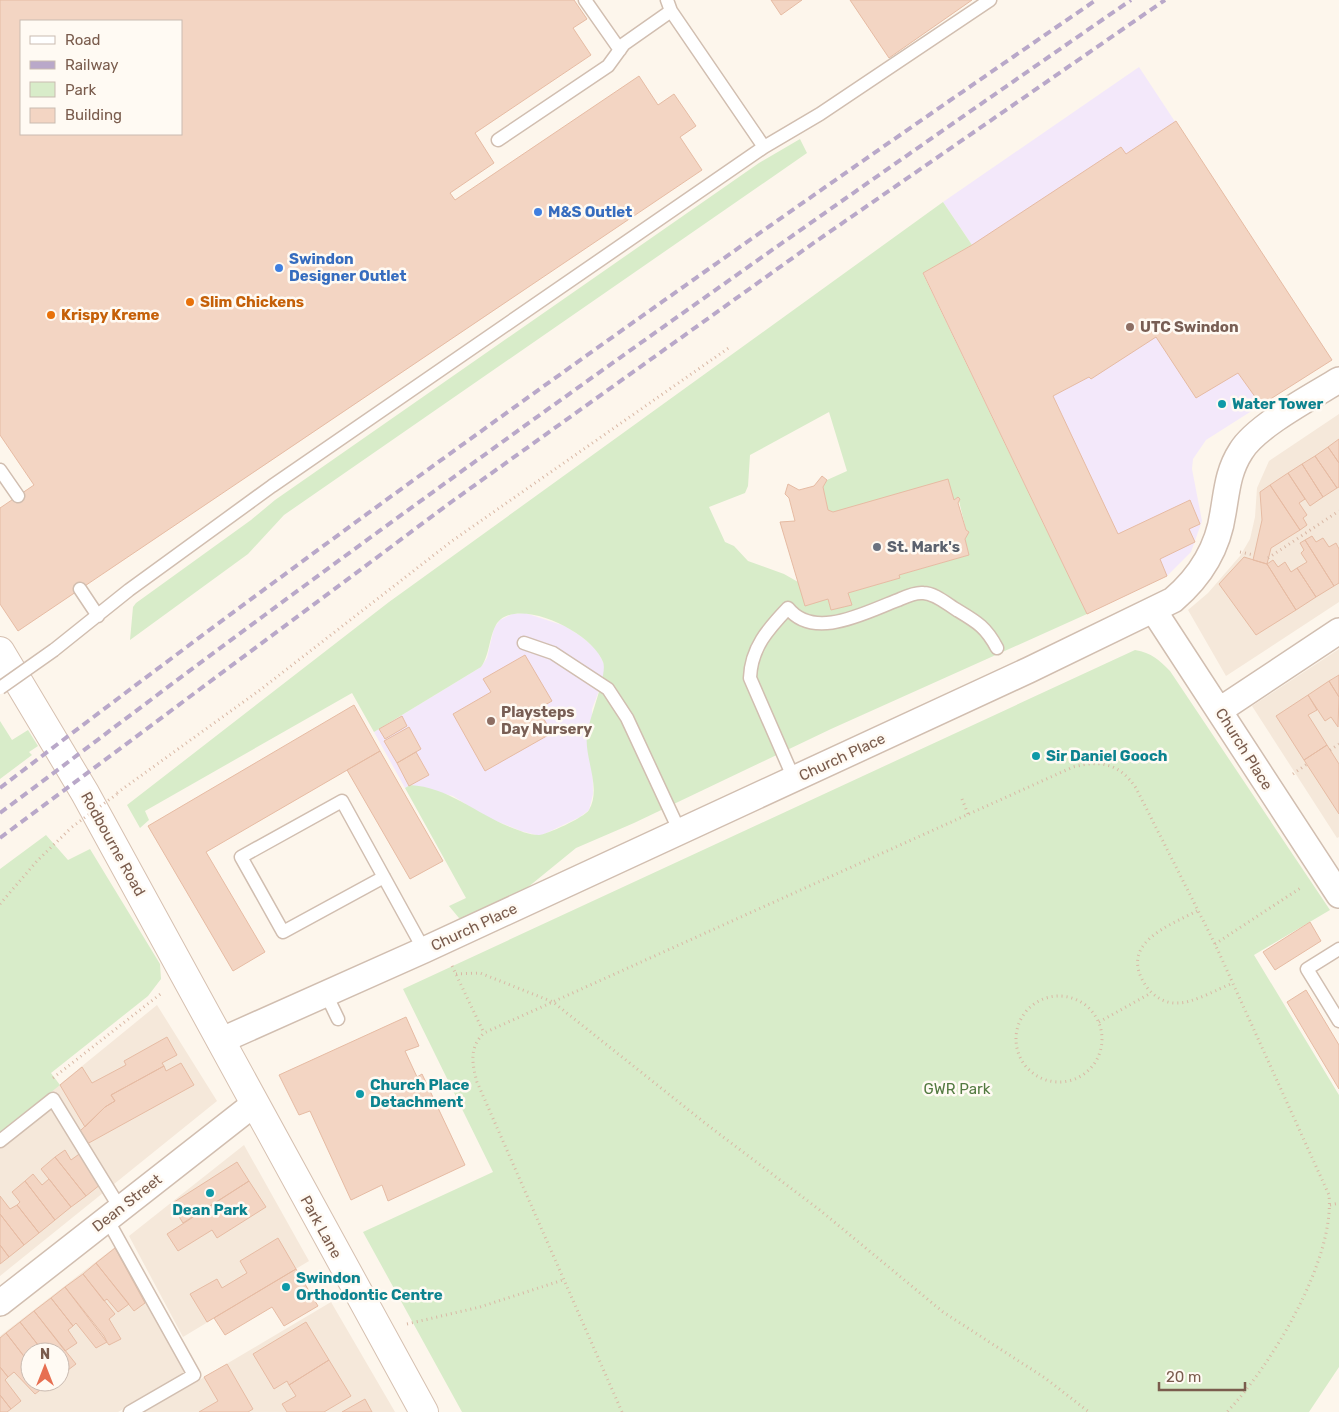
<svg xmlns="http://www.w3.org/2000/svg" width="1339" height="1412" font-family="Rubik,sans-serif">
<rect width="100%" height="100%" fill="#fdf6ec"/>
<path fill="#f5e8da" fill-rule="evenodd" d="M1339,414v188l-113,74 -38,-66 20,-17 32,-37 10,-17 5,-22 2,-29 12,-27z
M1339,649v188l-2,1 -85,-132z
M157,1005l60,96 -217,175v-143z
M244,1145l65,116 -126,76 -54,-101z
M115,1247l72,126 -69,39h-118v-76zM30,1352h30v30h-30z
M331,1302l64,110h-251l47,-27z"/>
<path fill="#f3e8fa" d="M1139,67l193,293 -126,80 -13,19 -1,10 10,52 -11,31 -24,24 -80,38 -164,-341 49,-28 -29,-43z
M525,613l40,13 17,11 15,13 7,14 1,11 -13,34 1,85 -4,16 -9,7 -40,19 -19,-5 -35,-14 -33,-21 -43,-11 -5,3 -31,-56 107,-65 6,-9 7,-30 6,-8 12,-6z"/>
<path fill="#d8ecc9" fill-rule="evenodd" d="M800,139l7,14 -523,362 -36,39 -118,86 3,-33 3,-4 115,-83 24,-20 484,-337z
M943,202l29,43 -49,29 164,340 -256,115 -197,94 -58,25 -54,44 -54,27 -9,-1 -10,-12 17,-8 -61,-110 5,-3c38,2 65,28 100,42 8,3 19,8 29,8 7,0 46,-18 50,-25 13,-22 -5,-52 -2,-75 2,-17 21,-61 16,-73 -10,-28 -76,-62 -102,-43 -12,9 -10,35 -20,48l-107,65 -22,-39 -207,118 4,9 -9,8 -13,-23 262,-203zM829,412l18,59 -20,9 -4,7 5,23 5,2 121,-12 4,-3 8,33 3,2 -4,7 4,16 -70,20v3l-51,15 3,12 -20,5 -3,-11 -44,-25 -36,-13 -14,-15 -9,-4 -16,-35 36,-14 3,-7 2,-31z
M1135,650c17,3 24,10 35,21l160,239 -76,45 85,140v272l-30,45h-847l-99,-180 130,-60 -90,-183z
M0,721l12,19 16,-10 10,16 -9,6 3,3 -32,24z
M46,835l22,25 22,-11 70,115 1,15 -13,17 -97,77 9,12 -60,48v-264z"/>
<path fill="#f3d5c3" stroke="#e6bba3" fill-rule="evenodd" d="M0,0h574l13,19 -14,9 18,27 -116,78 19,30 -44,30 5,7 184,-124 19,29 16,-11 22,32 -16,11 22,33 -684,461 -18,-27v-96l34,-23 -34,-50zM21,21h160v113h-160z
M771,0h31l-21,15z
M850,0h122l-83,58z
M1176,121l156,239 -71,45 -23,-32 -42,25 -40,-61 -65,42 -2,-2 -36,19 65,138 72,-34 10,24 -11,5 6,13 -35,17 7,17 -80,38 -164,-341 49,-28 149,-98 5,7z
M1339,439v24l-11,-16z
M1328,447l11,16v24l-2,1 -22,-32z
M1315,456l22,32 -14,9 -21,-33z
M1302,464l21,33 -13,9 -22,-33z
M1288,473l17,26 -6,4 8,12 -4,3 4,7 -7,5 -30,-45z
M822,476l5,4 -4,7 5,23 5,2 115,-33 6,21 4,-3 2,2 -2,4 8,27 3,2 -4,7 4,16 -70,20 1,3 -52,15 4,12 -21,5 -3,-11 -23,7 -25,-84 15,-1 -6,-23 -4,-4 3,-10 11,6 15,-4z
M1270,485l30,45 -29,18 -4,16 -14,-4 9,-40 -2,-28z
M1312,536l4,6 7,-4 6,9 7,-4 3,6v34l-5,3 -29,-46z
M1305,540l29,46 -18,11 -19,-29 10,-6 -6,-9 3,-3 -4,-7z
M1244,557l23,7 29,46 -40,25 -37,-51z
M1273,560l5,7 7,-5 6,10 6,-4 19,29 -20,13 -29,-46z
M525,655l27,46 -14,8 14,24 -67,38 -32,-57 38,-22 -8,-13z
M1339,675v22l-10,-16z
M1329,681l10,16 -1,30 -7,-10 -6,4 -17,-26z
M1308,695l9,15 -9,5 19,30 -23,15 -28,-44z
M354,705l26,46 -174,101 59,100 -32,19 -85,-145z
M402,716l5,10 -22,13 -6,-10z
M409,727l12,22 -24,14 -13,-22z
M1327,745l12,19v50l-35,-54z
M380,751l63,110 -33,18 -63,-109z
M416,752l13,23 -20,11 -12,-23z
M1310,922l11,19 -46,29 -12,-18z
M1306,990l33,55v44l-52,-87z
M406,1017l13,29 -14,5 12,26 5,-3 43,91 -77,36 -6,-16 -31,15 -41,-89 -11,4 -20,-40z
M167,1037l10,18 -15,8 2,3 -53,29 4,6 -10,6 -20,20 -25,-42 22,-18 10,16 34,-18 -2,-4z
M181,1063l13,22 -107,59 -8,-12 26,-25 10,-6 -4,-6 53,-29 2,5z
M65,1150l6,10 11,-8 19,32 -15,12 -31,-39z
M55,1157l31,39 -15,11 -30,-38z
M237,1162l12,19 -66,42 -12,-19z
M33,1174l9,11 7,-6 22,28 -16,13 -30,-39z
M25,1181l30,39 -16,13 -22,-28 3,-3 -8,-10z
M249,1181l17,26 -49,31 -5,-8 -34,21 -11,-17z
M0,1196l10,13 7,-4 22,28 -15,12 -24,-31z
M0,1214l24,31 -15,12 -9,-12z
M278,1238l18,31 -89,53 -17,-28 27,-15 5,9 25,-15 -7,-12z
M0,1245l9,12 -9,7z
M115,1248l30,55 -11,8 -38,-48z
M96,1263l33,41 -11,8 -11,-13 -3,2 -21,-27z
M296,1269l22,37 -34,20 -12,-19 -47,28 -11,-17z
M83,1274l32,40 -6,5 12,20 -12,6 -44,-58z
M65,1287l39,49 3,6 -11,6 -20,-25 -3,3 -22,-28z
M51,1298l22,28 -5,4 9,13 -12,8 -31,-40z
M34,1311l42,53 -12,9 -4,-6v-15h-12l-3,-4 -3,2 -22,-28z
M20,1322l22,28 -12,2v12l-24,-31z
M306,1322l23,38 -40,25 -2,-4 -13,8 -21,-35z
M6,1333l24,31v18h14l3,3 -12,9 -21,-22 -6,5 -8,-10v-29z
M329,1360l22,36 -27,16h-37l-5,-8 14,-8 -7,-11z
M227,1364l26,45 -5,3h-49l19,-11 -14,-24z
M0,1367l8,10 -3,3 16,21 -10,8 -11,-14z
M0,1395l11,14 -4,3h-7z
M365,1399l7,13h-30z"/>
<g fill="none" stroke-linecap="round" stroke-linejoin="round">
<defs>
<path id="service" d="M585,0l35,50
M667,0l4,11 93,136
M498,140l110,-74 16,-22 47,-33
M0,470l18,26
M80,589l18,27
M524,643l29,10 55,36 19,29 53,114
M54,650l75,-60 143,-104 492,-339 56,-33 170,-114
M794,779l-44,-101c1,-30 18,-49 38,-70 26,33 78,4 110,-8 7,-3 17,-8 25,-7 12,0 24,11 34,17 20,12 29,17 40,38
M384,877l-101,55 -42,-75 101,-56 82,149
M1339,949l-32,20 32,52
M326,994l12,25
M0,1141l53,-42 67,109
M107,1219l87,156 -64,37"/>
<path id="minor" d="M1154,611l185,284
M1220,710l119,-79
M220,1041l204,-91 605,-280 144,-70c27,-23 45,-52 50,-87 4,-23 5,-42 18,-62 15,-25 72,-55 98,-71
M0,1303l254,-199"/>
<path id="secondary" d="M0,651l85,142 339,619"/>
</defs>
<use href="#service" stroke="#d1beb0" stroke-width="15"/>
<use href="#minor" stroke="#d1beb0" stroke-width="28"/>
<use href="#secondary" stroke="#d6c0b0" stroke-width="30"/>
<path stroke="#d9b8a5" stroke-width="3" stroke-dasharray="1 4" stroke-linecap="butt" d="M1240,552l14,3
M1268,558l71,-47
M1330,750l9,-6
M1293,774l14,-10
M117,793l143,-103 192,-149 278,-194
M962,799l6,15
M0,904l37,-43 34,-33
M1197,911c-31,16 -79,33 -51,75 7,10 19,18 32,17 15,0 40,-14 55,-20
M1215,944l87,-57
M452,966l32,67
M456,974l24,-1 73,29 157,125 111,84 122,101 102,66 44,34
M1016 1039a43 43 0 1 1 86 0a43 43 0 1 1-86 0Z
M1099,1022l52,-29
M53,1078l110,-86
M1330,1205l9,-2
M407,1324l73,-17 83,-27
M622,1412l-145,-330c-5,-18 -8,-35 7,-49l589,-266c28,-7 46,-4 63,21l79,156 114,251c6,65 -58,171 -102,217"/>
<use href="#service" stroke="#fff" stroke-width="12"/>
<use href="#minor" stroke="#fff" stroke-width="25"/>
<use href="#secondary" stroke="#fff" stroke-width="28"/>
<path stroke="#b9a8c9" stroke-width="4" stroke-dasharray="8 5" stroke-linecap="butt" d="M0,788c357,-273 725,-534 1096,-788
M0,813c86,-64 171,-129 258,-193 287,-212 579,-417 873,-620
M0,838l454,-338 361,-258 350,-242"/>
<defs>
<path id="service-bridge" d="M0,688l54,-38"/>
</defs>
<use href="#service-bridge" stroke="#d1beb0" stroke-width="15" stroke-linecap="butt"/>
<path stroke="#d9b8a5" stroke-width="3" stroke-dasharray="1 4" stroke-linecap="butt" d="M72,827l45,-33"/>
<use href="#service-bridge" stroke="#fff" stroke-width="12"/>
</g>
<g fill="#3f7fe0" stroke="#fffaf3" stroke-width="2">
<circle cx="538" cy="212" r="5"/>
<circle cx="279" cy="268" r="5"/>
</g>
<g fill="#e8710a" stroke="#fffaf3" stroke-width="2">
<circle cx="190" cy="302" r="5"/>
<circle cx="51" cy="315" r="5"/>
</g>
<g fill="#8d6e63" stroke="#fffaf3" stroke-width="2">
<circle cx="1130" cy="327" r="5"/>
<circle cx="491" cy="721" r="5"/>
</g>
<g fill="#0f9aa8" stroke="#fffaf3" stroke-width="2">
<circle cx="1222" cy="404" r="5"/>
<circle cx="1036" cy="756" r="5"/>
<circle cx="360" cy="1094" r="5"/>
<circle cx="210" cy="1193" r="5"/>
<circle cx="286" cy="1287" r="5"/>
</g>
<circle fill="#6b7280" stroke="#fffaf3" stroke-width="2" cx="877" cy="547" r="5"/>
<g text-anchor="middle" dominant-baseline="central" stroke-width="5" stroke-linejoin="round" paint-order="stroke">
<g font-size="15" font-weight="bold" fill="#366cbe" stroke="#fffaf3" text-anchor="start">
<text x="548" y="212">M&amp;S Outlet</text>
<text x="289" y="259">Swindon<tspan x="289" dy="17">Designer Outlet</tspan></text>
</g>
<g font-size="15" font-weight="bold" fill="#c56008" stroke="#fffaf3" text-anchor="start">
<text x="200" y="302">Slim Chickens</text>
<text x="61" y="315">Krispy Kreme</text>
</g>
<g font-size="15" font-weight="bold" fill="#785e54" stroke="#fffaf3" text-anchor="start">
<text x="1140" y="327">UTC Swindon</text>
<text x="501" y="712">Playsteps<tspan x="501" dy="17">Day Nursery</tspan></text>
</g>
<g font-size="15" font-weight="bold" fill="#0d838f" stroke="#fffaf3" text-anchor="start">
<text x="1232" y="404">Water Tower</text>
<text x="1046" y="756">Sir Daniel Gooch</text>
<text x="370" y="1085">Church Place<tspan x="370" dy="17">Detachment</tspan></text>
<text x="210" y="1210" text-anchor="middle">Dean Park</text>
<text x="296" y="1278">Swindon<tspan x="296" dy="17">Orthodontic Centre</tspan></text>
</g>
<g font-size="15" font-weight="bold" fill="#5b616d" stroke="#fffaf3" text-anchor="start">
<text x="887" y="547">St. Mark's</text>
</g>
<g font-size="15" fill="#7a5c4d" stroke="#fffaf3">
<text transform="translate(1244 749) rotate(58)">Church Place</text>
<text transform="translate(842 757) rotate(-25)">Church Place</text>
<text transform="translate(113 844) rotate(61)">Rodbourne Road</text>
<text transform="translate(474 927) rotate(-25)">Church Place</text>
<text transform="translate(127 1203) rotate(-38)">Dean Street</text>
<text transform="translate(321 1227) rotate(61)">Park Lane</text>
</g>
<g font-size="15" fill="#537a41" stroke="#fffaf3">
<text x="957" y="1089">GWR Park</text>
</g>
</g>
<rect x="20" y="20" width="162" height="115" fill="#fffaf3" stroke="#cabbb1"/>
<rect x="30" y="36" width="25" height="8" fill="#ffffff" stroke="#cabbb1"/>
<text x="65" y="45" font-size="15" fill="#7a5c4d">Road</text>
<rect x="30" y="61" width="25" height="8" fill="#b9a8c9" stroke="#cabbb1"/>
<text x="65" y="70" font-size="15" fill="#7a5c4d">Railway</text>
<rect x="30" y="82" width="25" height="15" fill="#d8ecc9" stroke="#cabbb1"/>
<text x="65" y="95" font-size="15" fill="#7a5c4d">Park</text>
<rect x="30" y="108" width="25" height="15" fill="#f3d5c3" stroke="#cabbb1"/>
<text x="65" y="120" font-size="15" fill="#7a5c4d">Building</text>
<g transform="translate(45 1367)"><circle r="24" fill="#fffaf3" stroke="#cabbb1"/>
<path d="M0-4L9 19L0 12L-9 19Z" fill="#e76f51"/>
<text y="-8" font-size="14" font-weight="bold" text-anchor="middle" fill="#7a5c4d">N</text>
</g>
<path d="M1159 1382v8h86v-8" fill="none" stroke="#7a5c4d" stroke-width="2.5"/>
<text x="1166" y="1382" font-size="15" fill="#7a5c4d" stroke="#fffaf3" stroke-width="4" paint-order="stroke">20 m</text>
</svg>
